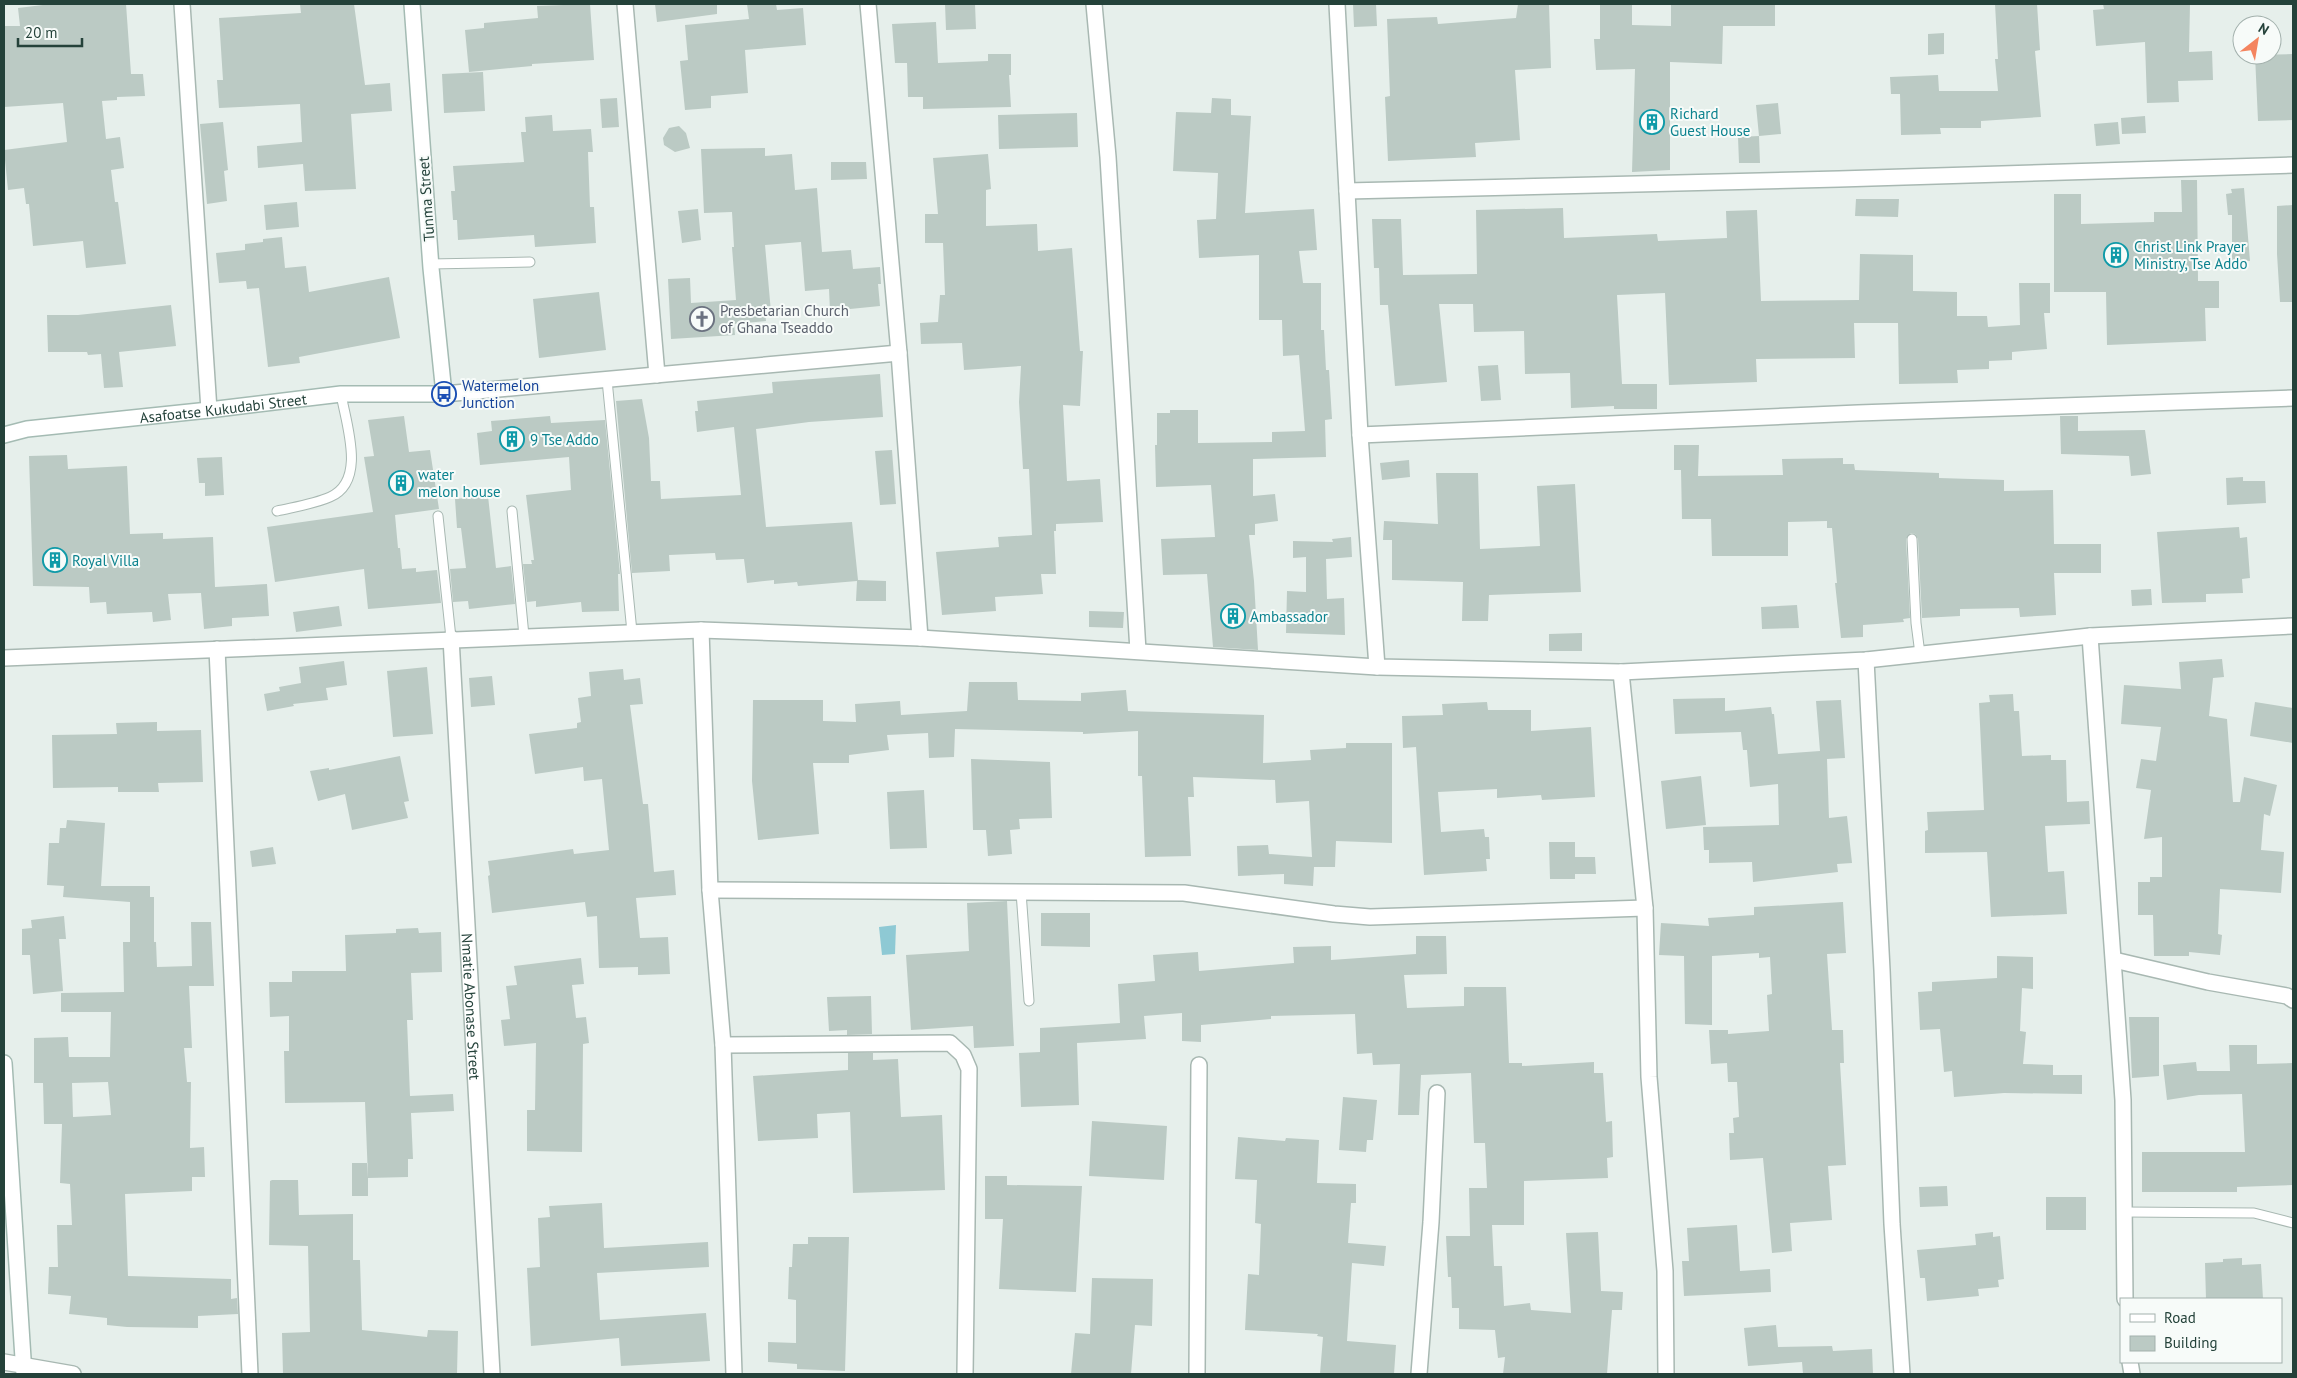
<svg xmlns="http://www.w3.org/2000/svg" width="2297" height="1378" font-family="'PT Sans',sans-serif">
<rect width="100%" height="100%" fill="#e6efeb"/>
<path fill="#8ec9d4" d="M896,925l-1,29 -13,1 -3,-28z"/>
<path fill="#bbcac4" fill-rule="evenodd" d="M51,4h75l5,70h12l2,22 -28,1v3l-15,1 4,38 14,-2 4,31 -13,2 4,32h3l8,62 -40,4 -3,-27 -50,5 -4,-42h-3l-2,-16 -16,2 -4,-40 63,-8 -4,-39 -59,4v-81h16l-2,-18z
M300,4h54l11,81 25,-2 2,28 -41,3 5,75 -51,2 -2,-27 -45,4 -1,-22 45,-4 -2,-38 -81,4 -2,-28h6l-4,-62 82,-5z
M590,4l4,56 -62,4v2l-63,6 -4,-42 19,-2v-5l54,-5 -1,-12z
M655,4h62v10l-60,8z
M747,4h29l1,6 26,-2 3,37 -61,5 3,43 -37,3v12l-26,2 -5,-49 8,-1 -3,-35 64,-6z
M945,4h30l1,25 -30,1z
M1353,4h23l1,22 -23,1z
M1518,4h31l2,64 -36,2 5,70 -45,3 1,14 -88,4 -3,-64 5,-1 -3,-77 50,-2 1,7 78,-6z
M1600,4h32v21l39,1v-22h104v22h-52l-1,38 -52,-2v108l-38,2 3,-103 -39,1 -2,-31h6z
M1995,4h42l3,46 -5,1 6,66 -60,4v7h-41l1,6 -40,1 -1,-41h-9l-1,-17 48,-2 1,16h59l-3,-32h3z
M2103,4h87l-1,48 23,-1 1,29 -35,1 1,21 -32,1 -2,-61 -49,4 -3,-36 11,-1z
M936,22l2,41 50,-2v-7h23v21h-2l2,32 -88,2v-12h-15l-1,-34h-12l-3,-39z
M1944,33v21l-16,1v-21z
M2293,54v66l-35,1 -3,-66z
M483,72l2,39 -41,2 -2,-39z
M617,98l2,29 -17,1 -2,-29z
M1212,98l19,1v16l20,1 -6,97 69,-4 3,41 -18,1 4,32h18v47h3l2,40h3l3,49 -7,1 1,37 -73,2v37l22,-2 3,27 -23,3v11h-6l5,46 4,69 -45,-3 -6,-73 -44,1 -2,-36 54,-2 -4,-52 -55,2 -1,-42h2v-32h13v-3h28v33l74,-1v-10l33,-1 -6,-76 -16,1 -1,-36h-23v-65l-60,3 -2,-38 19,-1 2,-46 -45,-2 3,-59 35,1z
M1778,103l3,31 -22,2 -3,-31z
M1077,113l1,34 -79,2 -1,-34z
M552,115l1,16 38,-2 2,23h-5l2,55h4l2,36 -61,4 -1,-12 -76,5 -1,-20h-4l-2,-29h4l-2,-25 71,-4 -3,-30h5l-1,-15z
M2145,116l1,17 -24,1 -1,-16z
M223,122l5,48 -4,1 3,30 -20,3 -7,-80z
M2118,122l2,22 -24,2 -2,-22z
M679,126l7,7 4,15 -15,4 -11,-7 -1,-7 6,-10z
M1759,136l1,27h-21l-1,-26z
M765,148v8l27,-2 3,36 22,-2 5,64 29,-2 2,19 27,-2 1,17h-3l2,22 -50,5 -1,-22 -24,2 -4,-49 -36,3 6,67h-6l1,9 -32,3 1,11 -64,4 -3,-60 22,-1 1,25 45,-3 -4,-53h2l-2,-35 -28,1 -3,-64z
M988,154l3,35 -5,1v36l51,-2 1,27 34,-3 8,103h3l-3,55 -17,-1 4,76 33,-2 3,43 -47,2v7h-2l2,43h-15l2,20 -48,3 1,14 -54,4 -6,-63 63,-5 -1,-10 34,-2 -3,-66h-6l-4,-67 2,-36 -57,4 -2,-27 -41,1 -1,-21 18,-1 2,-27h5l-2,-52h-18v-29h13l-5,-56z
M831,162h35l1,17 -36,1z
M2181,180h16l1,101h21v27h-14l1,33 -99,4 -1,-53h-52v-98h27v30l73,-2v-10h28z
M2244,188l6,73h-18v-46h-4l-2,-21 6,-1 -1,-4z
M1856,199h43l-1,18 -43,-1z
M297,202l2,25 -33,3 -2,-25z
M2293,205v97h-13l-3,-48v-48z
M1563,208l1,30 93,-4 1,7 69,-3 -1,-27 31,-1 4,91 98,-1 1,-46 53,1v36l44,1v24h30l1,11 32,-2 -1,-42h31v30h-6l3,36 -35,3v8l-23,1v8l-32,1 1,13 -59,1 -1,-61h-44l1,35 -99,1 1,23 -88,3 -4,-92 -48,2 5,89h35v25h-43v-3l-43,2 -1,-35 -45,1 -1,-43 -50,1 -1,-28h-34l8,78 -52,4 -7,-81h-8l-1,-37h-5l-2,-49h29l2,56 74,-1 -1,-64z
M698,209l3,31 -19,3 -4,-32z
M282,237l3,31 21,-2 3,26 80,-15 11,61 -101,19 1,6 -32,4 -9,-79 -12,1 -1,-8 -27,2 -3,-30 29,-3v-6l18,-2v-3z
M599,292l7,58 -67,8 -6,-59z
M171,305l5,41 -57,6 4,35 -19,1 -3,-34 -13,1 -1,-3h-39l-1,-37h31z
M1498,365l3,35 -20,1 -3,-35z
M880,374l3,43 -74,5 -53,7 10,98 86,-5 6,58 28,1v20h-30l1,-20 -59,5 -1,-4 -23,2v-4l-27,3 -3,-24 -28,1 -1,-7 -46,2 1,16 -38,2 -16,-172 26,-2 7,39 2,43h9l1,18 80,-4 -7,-68 -37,5 -2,-21h3l-1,-10 76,-8 -1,-11z
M404,416l5,36 21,-2 9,59 -44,6 3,33h2l2,21 14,-1v4l21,-2 4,33 -73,6 -4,-40 -89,13 -8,-55 106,-15 -9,-55 10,-1 -6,-36z
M550,416l1,7 54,-3 15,154h-2l1,37 -37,1 -1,-10 -45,5v-6l-9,1 -4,-38h9l-1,-4h3l-8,-65 45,-5 -2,-33 -89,8 -3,-32 15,-2 -1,-10z
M2060,416h18v15l67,-1 6,44 -20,2 -2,-20 -68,-2z
M1674,445h25l-1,31 85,-1 -1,-16 61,-1v6h11l1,6 84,3v5l65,2v11l49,-1 1,54h47v29h-47l2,42 -36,2 -1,-9 -59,1v7l-38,2 -4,-79 -3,-5 -4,-1 -5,6 4,79 -7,1 1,3 -41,3v12l-22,1 -6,-55h2l-5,-55h-5v-7l-39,1v34h-76l-1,-37h-29l-1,-49h-7z
M892,450l4,54 -16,1 -5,-54z
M67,455l1,14 59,-3 3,68 33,-1v6l50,-2 2,50 52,-3 2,32 -37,2v8l-28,3 -3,-36 -33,1 3,26 -18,2 -1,-10 -45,2 -1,-12 -16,1 -1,-16 -56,-1 -4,-130z
M222,457l2,38 -19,1v-13h-6l-2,-25z
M1409,460l1,17 -28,3 -2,-17z
M1436,473h42l2,76 60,-3 -3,-60 38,-2 6,108 -92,3 -1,26h-26l1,-39 -71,-2v-40h-9l1,-19 54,3z
M2243,477v4h22l1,22 -39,2 -1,-27z
M488,496l8,72 15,-2 4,38 -46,5 -1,-8 -15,1 -3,-33 16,-1 -5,-40h-4l-2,-29z
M2239,527l1,11 7,-1 3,41 -8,1 1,14 -37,1v8l-44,1 -5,-71z
M1351,537l1,20 -26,2 1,40 17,-1 1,37 -59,-2 1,-42 19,1v-35l-13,1v-17l40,1 -1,-3z
M2151,589l1,16 -20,1 -1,-16z
M1797,605l2,23 -37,1 -1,-22z
M339,606l3,20 -46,6 -3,-20z
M1089,611l35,1 -1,16 -34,-1z
M1582,633v18h-33v-17z
M2222,659l2,18 -11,1 -4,38 18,3 6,83h7l4,-25 33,8 -7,31 -6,-2 -3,36 23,2 -3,41 -61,-4 -2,45 4,1 -2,20 -31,-3v4h-35l-1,-41h-15v-33h12v-5h12v-40l-18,2 7,-49 -15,-2 5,-29 15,2 5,-34 -40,-3 3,-39 57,4 -2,-27z
M344,661l3,24 -21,3 2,12 -35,4 1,2 -27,5 -3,-17 16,-3 -1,-4 22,-4 -2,-16z
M427,667l6,67 -40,3 -6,-66z
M623,669l1,11 16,-2 3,26 -13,1 13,99h5l6,68 20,-2 2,25 -40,3 4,40 28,-1 2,37 -32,1v-8l-39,1 -2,-52 -10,1 -2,-15 -93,11 -4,-37 2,-1 -2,-14 85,-12 1,5 35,-4 -7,-71 -18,2 -1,-14 -48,7 -6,-40 48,-6v-5l4,-1 -3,-24 13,-2 -2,-24z
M492,676l3,29 -24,2 -2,-29z
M969,682h48l1,18 63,1v-8l45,-3 2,21 136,4 -1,48 48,-3 -1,-10 36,-2v-5h46v100l-56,-2 -1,26h-21l-1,19 -29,-2v-10l-46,2 -1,-30 31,-1 1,9 43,3 -3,-56 -33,2 -1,-23 -82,-3 1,20h-6l3,59 -46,1 -3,-81h-4v-45l-55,3v-2l-128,-3 -1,28 -25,1 -1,-25 -41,2 2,15 -40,5v8h-36l6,71 -61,6 -6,-59 1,-81h70v21l33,1 -1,-18 45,-3 1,14 66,-4z
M2013,694l1,17h5l3,45 29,-1v5h15l1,42 22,-1 1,23 -45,2 3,46 16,-1 3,43 -76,3 -4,-65 -62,1v-22l3,-1 -1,-18 57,-2 -5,-107 11,-1 -1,-7z
M1725,698v13l46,-4 1,7h2l4,40 42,-3 -4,-50 25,-1 4,58 -18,1 2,59 18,-2 5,47 -15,1 1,8 -85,10 -1,-20 -43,1v-13h-5l-1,-23 76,-2 -1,-41 -28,3 -3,-37h-4l-2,-18 -66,2 -2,-35z
M1487,702l1,8h43v21l60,-4 4,70 -53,3 -1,-5 -44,3v-9l-59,3 3,40 43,-3 1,8h4l1,22h-4l1,12 -63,4 -8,-128 -13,1 -1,-32 41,-1 -1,-11z
M2255,702l38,6v35l-43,-7z
M157,722v9l44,-1 2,52 -45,1 1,9h-41v-5l-65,1 -1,-53 65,-1 -1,-11z
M400,756l9,45 -5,1 4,16 -56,12 -7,-36 -27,7 -8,-30 19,-3v2z
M971,759l79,3 2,56 -33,1 1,10 -10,1 2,24 -24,2 -2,-26h-13z
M1701,776l5,49 -40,4 -5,-48z
M924,790l3,58 -37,1 -3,-57z
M67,820l38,3 -4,63h49v11h4v45h2l1,25 35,-1 -1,-44h20l3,64h-25l3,62h-8l3,34h4l-1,66 14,-1 1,30h-13v14l-67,3 3,82 103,3v20l6,-1 1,16 -40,2v12l-71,-1 -20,-2v-7l-38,-4 2,-18 -23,-2 1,-27h9l-1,-42h15l-2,-41 -10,-1 2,-59h-18l-1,-41h-9v-45l34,-1 1,20h41l1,-45h-50v-19l63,-1 -1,-50h7v-40l-67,-5 1,-11 -17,-1 2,-42h10l1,-15h6zM108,1082l3,33 -38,2 -1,-34z
M1549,842h26v15h20l1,17h-21v5h-25z
M273,847l3,17 -24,3 -2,-16z
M1007,901l7,145 -40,2 -1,-22 -62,4 -5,-75 63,-4 -2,-48z
M1843,902l3,51 -19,1 5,76h11l1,33h-4l6,102 -18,1 4,54 -42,3 2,28 -20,2 -9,-95 -33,2 -1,-27h5l-1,-15 6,-1 -2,-35h-9l-1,-19 -16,1 -2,-34h19v4l41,-3 -2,-36 5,-1 -2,-37 -11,1v-5l-47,3v69l-27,-1 -1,-68 -25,-1 2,-32 48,3 -1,-8 46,-3v-8z
M1041,913h49v34l-49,-1z
M64,916l2,23h-7l4,52 -30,3 -3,-39h-8v-26l10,-1 -1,-8z
M418,928l1,5 22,-1 1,40 -31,1 2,47h-6l3,76 43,-2 1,17 -43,2 2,46h-5v18l-40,1 -3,-76 -80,1 -1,-52h5v-35l-19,1 -1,-35h23v-11h54l-1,-36 51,-2v-4z
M1416,936h30l1,38 -43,1 3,33 57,-2v-19h42l3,76h13v3l72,-4v11h9l3,49 6,-1 1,36 -6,1 1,20 -84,3v44h-32l2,41h8l2,40 26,-3 1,7 40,3 -5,-80 32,-1 3,59 22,1 -1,18h-10l-5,64h-104l2,-17 -7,1 -3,-28 -36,-1v-21h-7l-1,-31h-3l-2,-41h24l-1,-48h18l-2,-45h-11l-3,-70 -50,2 -2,40h-21l2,-51 -27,1 -1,-12 -15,1 -2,-40 -84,2v3l-70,6v17l-19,-1v-28l-38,3 2,23 -69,4 2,62 -58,2 -2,-54 21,-1v-24l80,-5 -2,-39 37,-3 -2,-26 45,-3 1,19 95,-8 -1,-16 38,-1v14l85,-6z
M1997,956l36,1v32l-11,-1 -2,43 6,1 -3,32 30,1v10h29v19l-78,-1 -50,4 -2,-26 -8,1 -4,-43 -20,1 -2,-38 14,-1v-9l65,-4z
M581,958l3,26 -12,1 4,33 10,-1 3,26 -6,1 -1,108 -55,-1v-41h8l1,-67 -32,3 -3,-26 9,-1 -4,-33 11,-1 -3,-19z
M871,996l1,38 -25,1v-5l-18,1 -2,-34z
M2129,1017h30v59l-27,2z
M2229,1045h28v19l36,-1v122l-56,2v5h-95v-40h103l-3,-58 -43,1 -32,5 -4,-35 33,-3 1,9h33z
M848,1053h25v7l25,-1 3,58 41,-2 3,75 -92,3 -3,-81 -33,2 1,24 -60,3 -5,-65 95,-6z
M1343,1097l34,3 -4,40h-6l-1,12 -27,-2z
M1092,1121l75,5 -3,54 -75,-4z
M1238,1137l47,4 1,-3 33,2 -2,43 39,1v19h-5l-3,40 38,3 -2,20 -32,-3 -5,78 49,4 -2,29h-74l3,-37 -6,-1 1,-2 -73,-4 3,-56 11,1 2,-51 -6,-1 2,-43 -22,-1z
M352,1163h16v33h-16z
M985,1176h22v9l75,1 -6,106 -77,-3 4,-70h-18z
M272,1180h26l1,35 54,-1v46h7l2,70 65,7 1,-7 30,1 -1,43h-174l-1,-41 28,-1 -2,-86 -39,-1 1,-64z
M1947,1186l1,20 -28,1 -1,-20z
M2046,1197h40v33h-40z
M602,1203l2,45 104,-6 1,25 -112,6 3,47 106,-7 4,48 -89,5 -2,-28 -88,8 -4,-78 13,-1 -2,-49 12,-1 -1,-11z
M1737,1225l3,46 30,-2 1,23 -87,4 -2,-35h7l-2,-33z
M1993,1232v5l7,-1 4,43 -6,1 1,7 -21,2 1,7 -52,5 -2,-23h-5l-3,-28 59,-5 -1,-11z
M808,1237h41l-4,134 -48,-2v-5l-29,-2v-20l28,1v-43l-8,-1 1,-32h3l1,-23h15z
M2242,1258v7l19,-1 2,35h-57l-1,-36 18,-1v-3z
M1092,1278l61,1 -1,47 -17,-1 -4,49h-60l4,-41 15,1z
M1776,1325l2,22 54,-1 1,5 39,-2 1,25h-70l-1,-12 -54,4 -4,-38z"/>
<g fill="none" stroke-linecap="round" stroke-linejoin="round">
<defs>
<path id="lane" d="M430,264l100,-2
M607,380l25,252
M277,511c17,-4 37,-7 53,-14 37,-16 16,-73 11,-103
M512,511l12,125
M438,516l13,122
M1912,539l4,84 4,31
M1021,892l8,109
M2125,1212l129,1 39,10"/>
<g id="street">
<path d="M182,4l27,406"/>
<path d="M625,4l32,371"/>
<path d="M868,4l31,349 21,285"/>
<path d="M1094,4l14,153 30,494"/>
<path d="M1337,4l23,431 17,232"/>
<path d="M1347,191l492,-12 454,-14"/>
<path d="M444,394l455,-41"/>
<path d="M1360,435l498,-22 435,-15"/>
<path d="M701,630l9,260 13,155 11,329"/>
<path d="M2090,636l33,464 2,199"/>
<path id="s1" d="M451,638l41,736"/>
<path d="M217,649l33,725"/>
<path d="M4,658l697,-28 219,8 457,29 244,5 245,-12 224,-24 203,-10"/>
<path d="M1866,660l16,310 10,254 10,150"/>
<path d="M1621,672l24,236 4,169 16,194 1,103"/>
<path d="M710,890l474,3 150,21 36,3 275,-9"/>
<path d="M2114,960l94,22 79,14 6,4"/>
<path d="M723,1045l227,-2 13,12 6,14 -4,305"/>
<path d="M4,1362l69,12"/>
<path d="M2130,1362l2,12"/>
<path d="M1197,1374l2,-309"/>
<path d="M1419,1374l12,-152 6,-129"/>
</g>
<g id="secondary">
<path id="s2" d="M4,435l23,-6 182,-19 132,-16h103l-13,-126 -19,-264"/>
<path d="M4,1063l20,311"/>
</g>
</defs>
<use href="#lane" stroke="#a8b8b2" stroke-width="11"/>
<use href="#street" stroke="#a8b8b2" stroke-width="18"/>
<use href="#secondary" stroke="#a4bbb3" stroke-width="18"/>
<use href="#lane" stroke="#fff" stroke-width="9"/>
<use href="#street" stroke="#fff" stroke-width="15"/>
<use href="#secondary" stroke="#fff" stroke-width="15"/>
</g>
<defs>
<symbol id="building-ring" viewBox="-11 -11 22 22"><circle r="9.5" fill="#f7fbf9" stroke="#0f9aa8" stroke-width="1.5"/><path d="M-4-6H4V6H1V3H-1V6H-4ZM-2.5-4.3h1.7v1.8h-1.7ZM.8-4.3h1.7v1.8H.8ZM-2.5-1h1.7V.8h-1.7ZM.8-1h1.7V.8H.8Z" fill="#0f9aa8"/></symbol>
<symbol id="church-ring" viewBox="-11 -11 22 22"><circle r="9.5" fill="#f7fbf9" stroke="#6b7280" stroke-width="1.5"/><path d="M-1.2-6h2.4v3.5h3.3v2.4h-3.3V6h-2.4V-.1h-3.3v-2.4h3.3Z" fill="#6b7280"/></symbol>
<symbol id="bus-ring" viewBox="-11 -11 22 22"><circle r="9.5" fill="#f7fbf9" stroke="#1a4fb4" stroke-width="1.5"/><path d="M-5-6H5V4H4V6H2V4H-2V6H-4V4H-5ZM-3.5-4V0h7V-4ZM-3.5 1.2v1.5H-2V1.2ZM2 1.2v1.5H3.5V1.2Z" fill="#1a4fb4"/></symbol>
</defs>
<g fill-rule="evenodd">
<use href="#building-ring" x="1638" y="108" width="28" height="28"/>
<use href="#building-ring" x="2102" y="241" width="28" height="28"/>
<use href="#church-ring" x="688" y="305" width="28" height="28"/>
<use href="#bus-ring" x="430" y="380" width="28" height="28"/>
<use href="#building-ring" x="498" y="425" width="28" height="28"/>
<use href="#building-ring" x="387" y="469" width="28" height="28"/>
<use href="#building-ring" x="41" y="546" width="28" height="28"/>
<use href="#building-ring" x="1219" y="602" width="28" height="28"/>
</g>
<g text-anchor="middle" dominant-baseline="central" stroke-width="4" stroke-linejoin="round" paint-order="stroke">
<g font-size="15" fill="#0d838f" stroke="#f7fbf9" text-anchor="start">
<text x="1670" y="113">Richard<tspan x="1670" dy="17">Guest House</tspan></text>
<text x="2134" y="246">Christ Link Prayer<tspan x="2134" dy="17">Ministry, Tse Addo</tspan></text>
<text x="530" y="439">9 Tse Addo</text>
<text x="418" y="474">water<tspan x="418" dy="17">melon house</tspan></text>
<text x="72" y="560">Royal Villa</text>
<text x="1250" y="616">Ambassador</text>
</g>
<g font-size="15" fill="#24423a" stroke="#f7fbf9">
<text transform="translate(426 199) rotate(-94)">Tunma Street</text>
<text stroke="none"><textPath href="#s2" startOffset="221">Asafoatse Kukudabi Street</textPath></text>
<text stroke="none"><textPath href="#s1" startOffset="369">Nmatie Abonase Street</textPath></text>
</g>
<g font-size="15" fill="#5b616d" stroke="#f7fbf9" text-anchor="start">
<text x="720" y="310">Presbetarian Church<tspan x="720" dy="17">of Ghana Tseaddo</tspan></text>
</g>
<g font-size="15" fill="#164399" stroke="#f7fbf9" text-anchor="start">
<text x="462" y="385">Watermelon<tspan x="462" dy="17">Junction</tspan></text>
</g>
</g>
<rect width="2297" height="1378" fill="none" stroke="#24423a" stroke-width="10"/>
<rect x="2120" y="1298" width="162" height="65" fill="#f7fbf9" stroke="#a3b1ad"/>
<rect x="2130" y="1314" width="25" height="8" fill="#ffffff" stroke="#a3b1ad"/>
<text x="2164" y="1323" font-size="15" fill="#24423a">Road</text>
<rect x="2130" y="1336" width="25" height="15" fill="#bbcac4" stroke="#a3b1ad"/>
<text x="2164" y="1348" font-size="15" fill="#24423a">Building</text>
<g transform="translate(2257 40) rotate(31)"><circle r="24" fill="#f7fbf9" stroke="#a3b1ad"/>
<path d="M0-4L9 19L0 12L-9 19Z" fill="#f4845f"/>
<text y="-8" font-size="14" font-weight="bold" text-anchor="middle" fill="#24423a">N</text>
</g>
<path d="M18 38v8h64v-8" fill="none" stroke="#24423a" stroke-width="2.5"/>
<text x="25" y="38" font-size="15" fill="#24423a" stroke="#f7fbf9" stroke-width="4" paint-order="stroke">20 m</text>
</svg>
